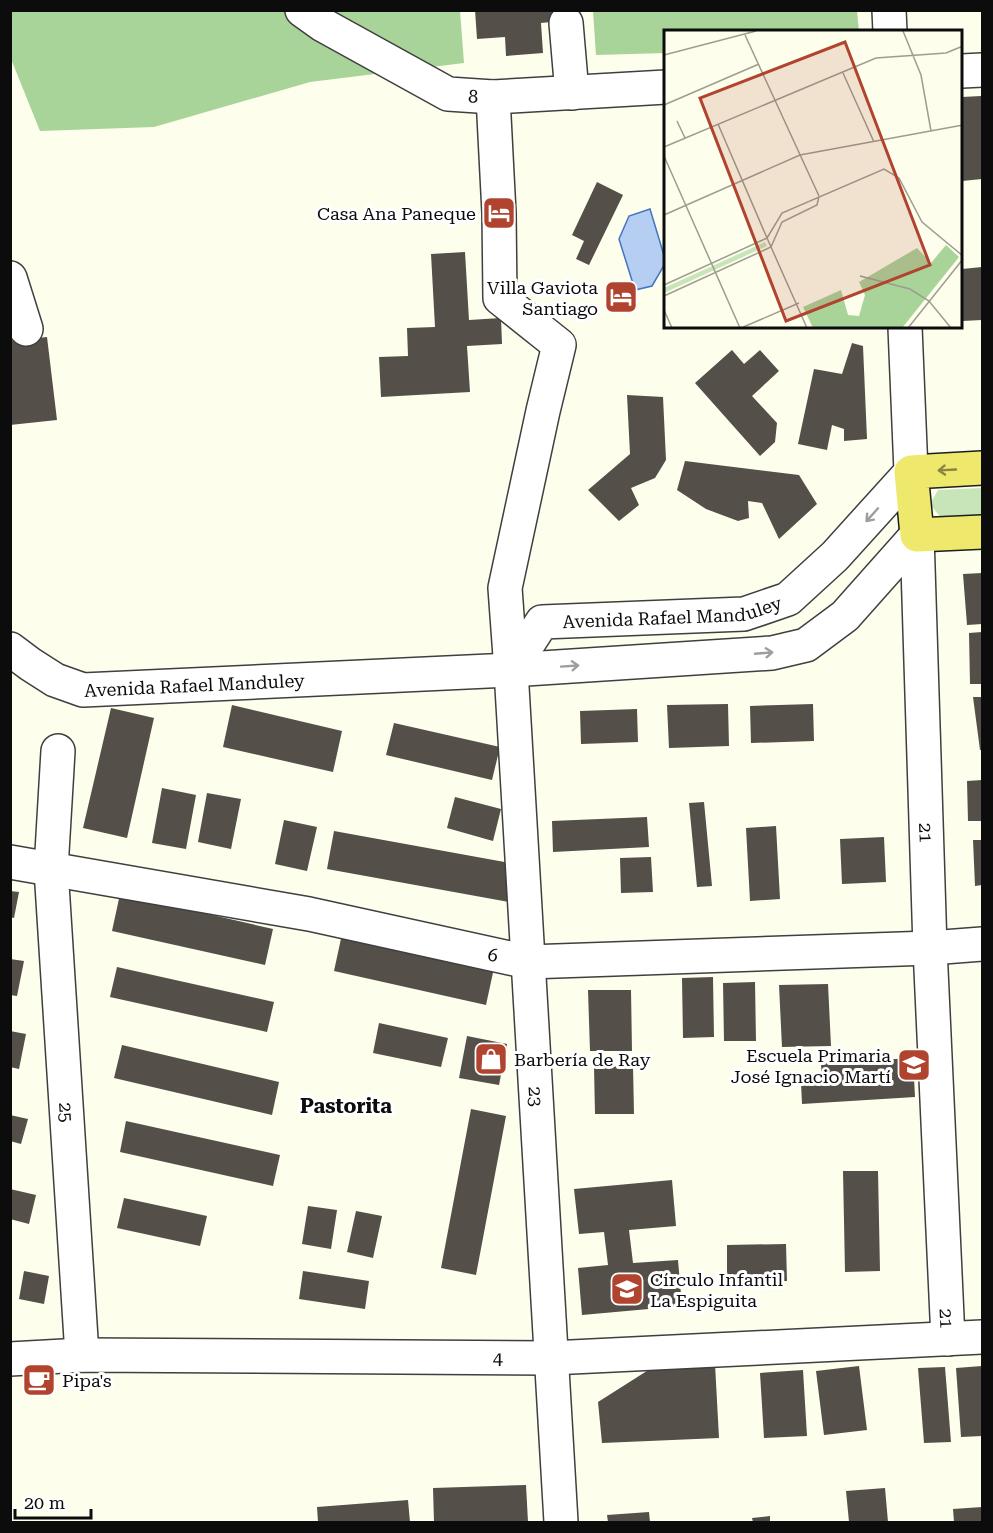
<svg xmlns="http://www.w3.org/2000/svg" width="993" height="1533" font-family="'Roboto Serif',serif">
<rect width="100%" height="100%" fill="#fdfeec"/>
<path fill="#c7e5b9" d="M982,488v28l-41,2 -11,-14 8,-14z"/>
<path fill="#a8d49a" d="M10,11h450l4,52 -154,19 -156,45 -114,4 -29,-72z
M593,11h264l2,20 -193,1v21l-70,2z"/>
<path fill="#b5cef1" stroke="#4275c2" stroke-width="1.5" d="M650,209l16,53 -14,24 -17,4 -16,-51 10,-23z"/>
<path fill="#544f49" d="M475,10h105v9l-39,4 2,30 -37,3 -1,-19 -28,2z
M981,96l1,30v53l-20,2v-84z
M597,182l26,13 -34,70 -13,-6 8,-18 -12,-6z
M465,252l4,68 32,-2 1,26 -35,2 3,46 -89,5 -2,-40 29,-1 -1,-28 28,-1 -4,-73z
M982,267v53l-20,1v-52z
M47,337l10,83 -47,5v-84z
M852,343l11,3 4,93 -23,2v-12l-12,-4 -5,25 -29,-6 16,-75 28,5z
M732,350l12,14 16,-14 19,21 -27,25 25,27 -2,19 -15,14 -65,-73z
M627,395l36,2 3,63 -11,18 -24,10 8,17 -20,16 -31,-31 42,-36z
M685,461l114,14 18,29 -38,35 -17,-36 -14,-2 1,17 -11,3 -32,-12 -29,-19z
M982,573v51l-15,1 -4,-51z
M982,632v52h-12l-1,-51z
M973,697h9v53h-2z
M728,704l1,42 -60,2 -2,-43z
M813,704l1,37 -63,2 -1,-37z
M232,705l110,26 -9,41 -110,-25z
M111,708l43,10 -27,120 -44,-10z
M637,709l1,33 -57,2 -1,-33z
M394,723l106,24 -8,33 -106,-25z
M982,780v41h-14l-1,-40z
M162,788l34,7 -10,54 -34,-6z
M207,793l34,6 -10,50 -33,-7z
M455,797l46,12 -8,32 -46,-13z
M704,802l8,84 -15,1 -8,-84z
M647,817l2,30 -96,5 -1,-31z
M284,820l33,7 -10,44 -32,-7z
M776,826l4,73 -30,2 -4,-73z
M334,831l182,33 -7,38 -182,-33z
M884,837l2,45 -44,2 -2,-45z
M973,840h9v45l-7,1z
M651,857l2,35 -32,1 -1,-35z
M10,891l9,1 -5,26 -4,-1z
M120,894l153,35 -8,36 -153,-34z
M342,934l152,34 -8,37 -152,-34z
M10,959l14,2 -7,35 -7,-1z
M117,967l157,35 -7,30 -157,-35z
M713,977l1,60 -31,1 -1,-60z
M755,982l1,59h-32l-1,-58z
M828,984l3,62 -49,1 -3,-62z
M588,990h43l1,61h-42z
M379,1023l69,15 -7,29 -68,-14z
M10,1031l16,3 -7,35 -9,-2z
M467,1036l40,8 -8,41 -40,-7z
M122,1045l157,37 -7,33 -158,-37z
M913,1058l2,39 -113,7 -1,-21 21,-1 -1,-19z
M633,1066l1,48h-39l-1,-47z
M471,1109l35,7 -30,159 -35,-7z
M10,1115l18,4 -7,25 -11,-3z
M126,1121l154,34 -7,31 -153,-34z
M843,1171h35l2,100 -35,1z
M672,1180l4,46 -47,4 4,33 45,-3 4,46 -100,9 -4,-47 30,-3 -4,-33 -25,2 -5,-45z
M10,1189l26,6 -7,29 -19,-5z
M124,1198l83,18 -7,30 -83,-18z
M308,1206l29,4 -6,39 -29,-5z
M356,1211l26,5 -9,42 -26,-6z
M786,1244l1,37 -60,1v-37z
M24,1271l25,5 -5,28 -25,-5z
M303,1271l66,10 -4,28 -66,-10z
M715,1364l4,74 -117,5 -4,-41 52,-33z
M859,1366l8,64 -43,5 -8,-64z
M982,1366v70l-21,1 -5,-69z
M945,1367l6,75 -27,1 -6,-75z
M803,1370l4,66 -43,2 -4,-65z
M526,1485l2,37h-94l-1,-34z
M885,1488l3,34h-39l-3,-31z
M408,1500l2,22h-92l-1,-15z
M982,1507v15h-28l-1,-13z
M649,1512l1,10h-42l-1,-7z
M770,1516v6h-17l-1,-4z"/>
<g fill="none" stroke-linecap="round" stroke-linejoin="round">
<defs>
<g id="minor">
<path id="s1" d="M302,10l21,15 125,69 45,3 173,-10"/>
<path d="M889,10l1,22"/>
<path d="M566,23l6,70"/>
<path d="M962,71l20,-1"/>
<path id="s2" d="M493,97l6,116 1,85 59,47 -16,66 -38,177 6,82 50,852"/>
<path d="M10,278l16,51"/>
<path id="s3" d="M917,535l13,413 18,391"/>
<path id="s4" d="M10,649l20,15 25,16 28,10 428,-20 261,-17 34,-8 39,-29 72,-81"/>
<path id="s5" d="M511,670l31,-48 202,-8 44,-15 47,-43 76,-84 -6,-145"/>
<path id="s6" d="M58,751l-7,118 31,486"/>
<path id="s7" d="M10,862l299,52 219,48 402,-14 52,-4"/>
<path id="s8" d="M10,1359l72,-4 469,3 431,-21"/>
</g>
<path id="major" d="M982,468l-71,4 6,63 65,-3"/>
</defs>
<use href="#minor" stroke="#3f3f3f" stroke-width="36"/>
<use href="#major" stroke="#1d1d1d" stroke-width="36"/>
<use href="#minor" stroke="#fff" stroke-width="33"/>
<use href="#major" stroke="#eee96c" stroke-width="33"/>
</g>
<defs><path id="oneway-shaft" d="M-6 0H5M1.5-3L5.5 0L1.5 3" fill="none" stroke-width="1.6" stroke-linecap="round" stroke-linejoin="round" transform="scale(1.5)"/></defs>
<use stroke="#888641" href="#oneway-shaft" transform="translate(947 470) rotate(177)"/>
<g stroke="#9e9e9e">
<use href="#oneway-shaft" transform="translate(872 515) rotate(132)"/>
<use href="#oneway-shaft" transform="translate(764 653) rotate(-5)"/>
<use href="#oneway-shaft" transform="translate(570 666) rotate(-4)"/>
</g>
<defs>
<symbol id="hotel-square" viewBox="-11 -11 22 22"><rect x="-9" y="-9" width="18" height="18" rx="4" fill="#b1442f" stroke="#fff"/><path d="M-6-4.5h1.5V1H6V5H4.5V3h-9V5H-6ZM-4 0a1.8 1.8 0 1 1 3.6 0ZM.5 0V-2.5h3Q6-2.5 6 0Z" fill="#fff"/></symbol>
<symbol id="shop-square" viewBox="-11 -11 22 22"><rect x="-9" y="-9" width="18" height="18" rx="4" fill="#b1442f" stroke="#fff"/><path d="M-5-2.5h2.3a2.7 3.5 0 0 1 5.4 0H5L5.5 6h-11ZM-1.5-2.5h3a1.5 2.3 0 0 0-3 0Z" fill="#fff"/></symbol>
<symbol id="school-square" viewBox="-11 -11 22 22"><rect x="-9" y="-9" width="18" height="18" rx="4" fill="#b1442f" stroke="#fff"/><path d="M0-5L7-2L0 1L-7-2ZM-4 1L0 2.5L4 1V4Q0 6-4 4Z" fill="#fff"/></symbol>
<symbol id="cafe-square" viewBox="-11 -11 22 22"><rect x="-9" y="-9" width="18" height="18" rx="4" fill="#b1442f" stroke="#fff"/><path d="M-5.5-4.5H6V0H3Q3 3.5 0 3.5H-2.5Q-5.5 3.5-5.5 0ZM3-3.2v2h1.7v-2ZM-6 4.5H4V6H-6Z" fill="#fff"/></symbol>
</defs>
<g fill-rule="evenodd">
<use href="#hotel-square" x="480" y="194" width="38" height="38"/>
<use href="#hotel-square" x="602" y="278" width="38" height="38"/>
<use href="#shop-square" x="472" y="1040" width="38" height="38"/>
<use href="#school-square" x="895" y="1046" width="38" height="38"/>
<use href="#school-square" x="608" y="1270" width="38" height="38"/>
<use href="#cafe-square" x="20" y="1361" width="38" height="38"/>
</g>
<g text-anchor="middle" dominant-baseline="central" stroke-width="6" stroke-linejoin="round" paint-order="stroke">
<g font-size="18" fill="#0c0c0c" stroke="#fff">
<text stroke="none"><textPath href="#s1" startOffset="194">8</textPath></text>
<text stroke="none"><textPath href="#s5" startOffset="188">Avenida Rafael Manduley</textPath></text>
<text stroke="none"><textPath href="#s4" startOffset="196">Avenida Rafael Manduley</textPath></text>
<text stroke="none"><textPath href="#s3" startOffset="298">21</textPath></text>
<text stroke="none"><textPath href="#s7" startOffset="492">6</textPath></text>
<text stroke="none"><textPath href="#s2" startOffset="1035">23</textPath></text>
<text stroke="none"><textPath href="#s6" startOffset="362">25</textPath></text>
<text stroke="none"><textPath href="#s3" startOffset="784">21</textPath></text>
<text stroke="none"><textPath href="#s8" startOffset="488">4</textPath></text>
</g>
<g font-size="18" fill="#0c0c0c" stroke="#fff" text-anchor="end">
<text x="476" y="213">Casa Ana Paneque</text>
<text x="598" y="287">Villa Gaviota<tspan x="598" dy="21">Santiago</tspan></text>
<text x="891" y="1055">Escuela Primaria<tspan x="891" dy="21">José Ignacio Martí</tspan></text>
<text x="514" y="1059" text-anchor="start">Barbería de Ray</text>
<text x="650" y="1279" text-anchor="start">Círculo Infantil<tspan x="650" dy="21">La Espiguita</tspan></text>
<text x="62" y="1380" text-anchor="start">Pipa's</text>
</g>
<g font-size="20" font-weight="bold" fill="#0c0c0c" stroke="#fff">
<text x="346" y="1106">Pastorita</text>
</g>
</g>
<g transform="translate(664 30)">
<rect width="298" height="298" fill="#fdfeec"/>
<path d="M101,212l2,4 -103,47v-5z" fill="#c7e5b9"/>
<path d="M282,215l13,12 -57,71h-89l-10,-21 38,-17 7,25 11,1 6,-21 -6,-13 58,-34 14,15z" fill="#a8d49a"/>
<path fill="none" stroke="#9d9d92" stroke-width="1.5" d="M239,1l18,44 10,56M81,5l74,161M0,25l92,-24M179,43l31,69M0,75l95,-41M13,91l8,17M54,94l49,114M0,117l212,-89 70,-5 17,-7M0,126l76,172M0,185l136,-60 163,-30M103,208l15,-25 102,-44 15,9 23,44 41,34M196,246l50,13 19,12 22,27M0,255l103,-47 4,9 -107,49M0,280l8,18M77,298l58,-25M143,298l-36,-81 11,-25 35,-17 2,-9M244,298l55,-69"/>
<path fill="#b1442f" fill-opacity="0.15" stroke="#b1442f" stroke-width="3" d="M181,12l85,223 -144,56 -86,-223z"/>
<rect width="298" height="298" fill="none" stroke="#0c0c0c" stroke-width="3"/>
</g>
<rect width="993" height="1533" fill="none" stroke="#0c0c0c" stroke-width="24"/>
<path d="M15 1509v9h76v-9" fill="none" stroke="#0c0c0c" stroke-width="3"/>
<text x="24" y="1509" font-size="18" fill="#0c0c0c" stroke="#ffffff" stroke-width="4.5" paint-order="stroke">20 m</text>
</svg>
